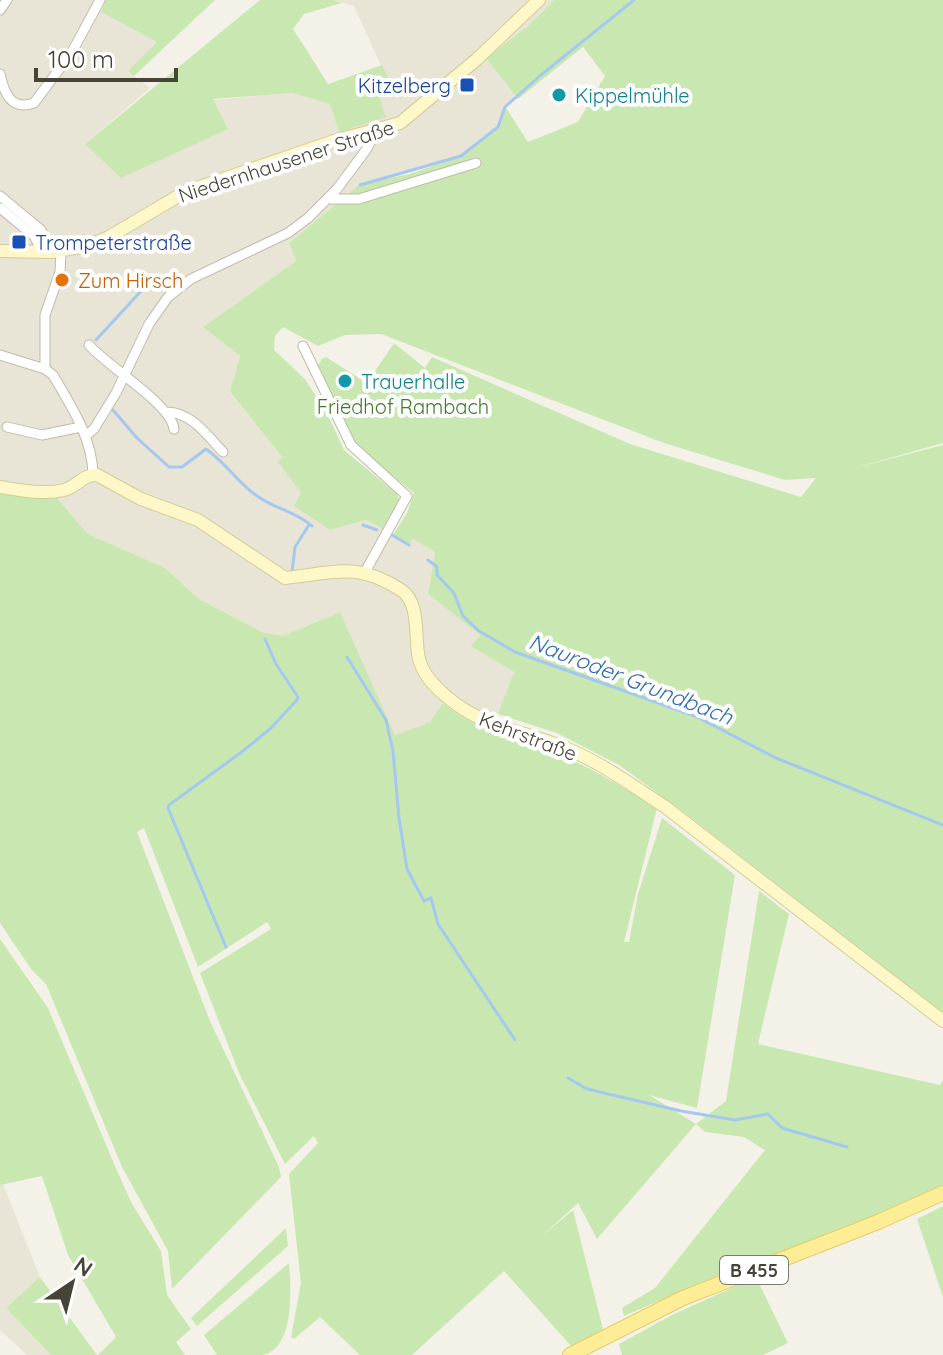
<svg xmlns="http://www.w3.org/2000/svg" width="943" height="1355" font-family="Quicksand,sans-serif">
<rect width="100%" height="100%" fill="#f4f2e8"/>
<path fill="#e8e4d6" d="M0,0h106l-4,13 56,29 -30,29 22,17 -65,56 143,-15 -15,-29 79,-7 38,11 46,-16 12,-7 -34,-75 -21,-6h221l-27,27 -40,31 29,39 -11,9 -8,20 -36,29 -52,17 -49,12 -71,59 7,18 -93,66 37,29 -10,37 52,64 -4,5 24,32 -7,12 35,24 36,-10 42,24 5,-5 22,13 -7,42 52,41 -8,11 42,26 -11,35 -11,18 -49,-22 -14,20 -34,13 -55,-124 -57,24 -21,-4 -63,-33 -34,-31 -77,-34 -31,-36 -57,-7z
M3,1184l37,93 -34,31 45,47h-24l-27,-25v-145z"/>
<path fill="#c9e8b1" d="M106,0h109l-81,76 -6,-5 29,-29 -56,-30z
M260,0h73l9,3 -38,11 -11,15 35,55 54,-19 7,15 -13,8 10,29 -47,15 -9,-28 -38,-11 -79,6 15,30 -107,49 -36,-34z
M554,0h389v443l-92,26 92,-24v568l-258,-200 -66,-48 -62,-32 -59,-19 16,-42 -43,-26 9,-11 -52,-41 7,-42 -22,-13 -4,5 -16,-9 14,-22 7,-20 -60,-48 -37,-78 5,-8 4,-2 41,26 27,-40 31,25 7,-11 198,87 171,53 15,-19 -31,2 -121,-37 -283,-109 -36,1 -27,11 -35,-19 -8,9 -1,14 30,28 22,33 18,39 53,44 2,5 -15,31 -18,-10 -36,10 -36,-24 7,-13 -23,-31 4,-5 -52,-65 10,-36 -37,-29 93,-66 -7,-18 71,-59 50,-10 52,-18 37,-29 7,-19 22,34 50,-20 27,-46 -22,-29 -65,52 -32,-41 41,-31z
M0,491l57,7 31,36 77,34 34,31 63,33 21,4 57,-24 55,123 34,-12 14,-20c30,26 59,29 94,42 43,16 81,39 120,63l-33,134h5l9,-48 24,-76 73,57 -38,233 -48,-13 47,29 30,-23 33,-210 30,23 -31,130 182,41 3,-5v105l-51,24 -175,67 -93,40 -2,-8 33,-20 110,-138 -21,-13 -39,-5 -9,-8 -99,115 -19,-36 -36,33 31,-26 30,119 -31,18 -68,-76 -92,84h-52l-40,-38 -26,22 -3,-2 10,-54 -12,-109 29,-31 -4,-7 -29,28 -46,-91 -39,-100 71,-44 -4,-7 -69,45 -54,-139 -7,4 73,189 69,146 2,10 -109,112 -4,-38 -46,-84 -76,-183 -15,-15 -31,-46z
M0,939l48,69 67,158 16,36 30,49 6,44 24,34 -15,13 9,13h-87l18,-18 -48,-82 -26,-79 -42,9z
M943,1206v91l-26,-78z
M286,1228l2,18 -91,80 -6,-8z
M289,1263c2,25 6,85 -26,92 -14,0 -32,0 -46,0l-13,-20z
M40,1277l57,78h-46l-45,-47z
M756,1277l32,66 -25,12h-141l-3,-11 55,-30z"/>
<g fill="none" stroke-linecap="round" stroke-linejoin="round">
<path stroke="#a5c8f0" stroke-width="3" d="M360,185l101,-29 37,-29 7,-20 36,-32 93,-75
M96,340l46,-50 29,-4
M113,410l24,28 32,29h13l24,-18c19,13 32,34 51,47 18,13 38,15 55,30
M363,525l14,5
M392,535l17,10
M428,560l9,7v8l17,18 9,23 16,15 36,21 180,64 81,42 167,67
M292,572l3,-25 14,-22
M347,657l39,63 7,31 6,67 8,51 17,32 7,-3 7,26 77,116
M226,947l-58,-139 1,-3 74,-54 28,-23 26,-28 1,-3 -22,-33 -11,-25
M568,1078l19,11 94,22 54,9 33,-6 14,14 65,19"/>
<defs>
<path id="street" d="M0,10l7,-10
M0,74c4,19 11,37 34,29l38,-51 28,-52
M0,196l41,34 10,22
M329,199h30l117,-36
M0,208l34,28 9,17
M61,252l-1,20 -15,43v54l8,6c18,31 39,62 40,99
M89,345c19,22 82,59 85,84
M303,346l48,99 56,51 -42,76
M0,355l45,14
M167,412c24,0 41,24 56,40
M7,427l35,8 39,-8
M85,436l9,-7 22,-36 33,-69 19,-27 23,-18 97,-46 20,-15 29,-29 29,-39 5,-9v-8"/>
<path id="secondary" d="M0,251l51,1 36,-6 22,-9 76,-45 149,-51 66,-18 76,-63 63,-60
M0,487c20,3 43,8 64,3 13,-3 19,-16 33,-15l44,24 57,21 87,58c49,-5 71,-17 116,12 20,13 13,48 18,69 4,16 16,28 28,38 32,28 73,34 111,48 38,14 72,39 106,61l279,215"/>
<path id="primary" d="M570,1355l113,-57 195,-76 65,-29"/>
</defs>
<use href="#street" stroke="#c0bbab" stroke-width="11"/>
<use href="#secondary" stroke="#d4cb98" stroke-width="14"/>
<use href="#primary" stroke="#e4cd67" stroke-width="16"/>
<use href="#street" stroke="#fff" stroke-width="9"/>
<use href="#secondary" stroke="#fef8c8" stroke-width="12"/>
<use href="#primary" stroke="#feed97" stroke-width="14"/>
</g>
<g fill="#1a4fb4" stroke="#fff" stroke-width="3">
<rect x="459" y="77" width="16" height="16" rx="4"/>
<rect x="11" y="234" width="16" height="16" rx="4"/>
</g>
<g fill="#0f9aa8" stroke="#fff" stroke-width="3">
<circle cx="559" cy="95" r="8"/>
<circle cx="345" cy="381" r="8"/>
</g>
<circle fill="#e8710a" stroke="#fff" stroke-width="3" cx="62" cy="280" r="8"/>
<g text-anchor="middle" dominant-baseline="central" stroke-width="8" stroke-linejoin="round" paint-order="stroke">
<rect fill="#fff" stroke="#7e7b73" stroke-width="2" x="720" y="1256" width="68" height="28" rx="6"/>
<g font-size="18" font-weight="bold" fill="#474337">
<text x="754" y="1270">B 455</text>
</g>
<g font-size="20" fill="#164399" stroke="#fff" text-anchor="end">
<text x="451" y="85">Kitzelberg</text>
<text x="35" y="242" text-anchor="start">Trompeterstraße</text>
</g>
<g font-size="20" fill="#0d838f" stroke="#fff" text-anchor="start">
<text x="575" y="95">Kippelmühle</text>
<text x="361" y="381">Trauerhalle</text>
</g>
<g font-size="20" fill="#474337" stroke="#fff">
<text transform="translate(286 161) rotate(-18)">Niedernhausener Straße</text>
<text transform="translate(528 736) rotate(21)">Kehrstraße</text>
</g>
<g font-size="20" fill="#c56008" stroke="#fff" text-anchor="start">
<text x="78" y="280">Zum Hirsch</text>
</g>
<g font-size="20" fill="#3e7a2a" stroke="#fff">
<text x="403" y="406">Friedhof Rambach</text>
</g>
<g font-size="22" font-style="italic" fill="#306cb4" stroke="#fff">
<text transform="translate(631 679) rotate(21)">Nauroder Grundbach</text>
</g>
</g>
<g transform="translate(72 1283) rotate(35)" stroke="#ffffff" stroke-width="6" paint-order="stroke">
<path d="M0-6L14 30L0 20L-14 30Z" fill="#474337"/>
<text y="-12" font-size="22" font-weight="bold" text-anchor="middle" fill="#474337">N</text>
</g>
<path d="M36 68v12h140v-12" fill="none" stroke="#474337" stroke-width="4"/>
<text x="48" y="68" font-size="24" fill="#474337" stroke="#ffffff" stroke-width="6" paint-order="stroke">100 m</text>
</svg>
